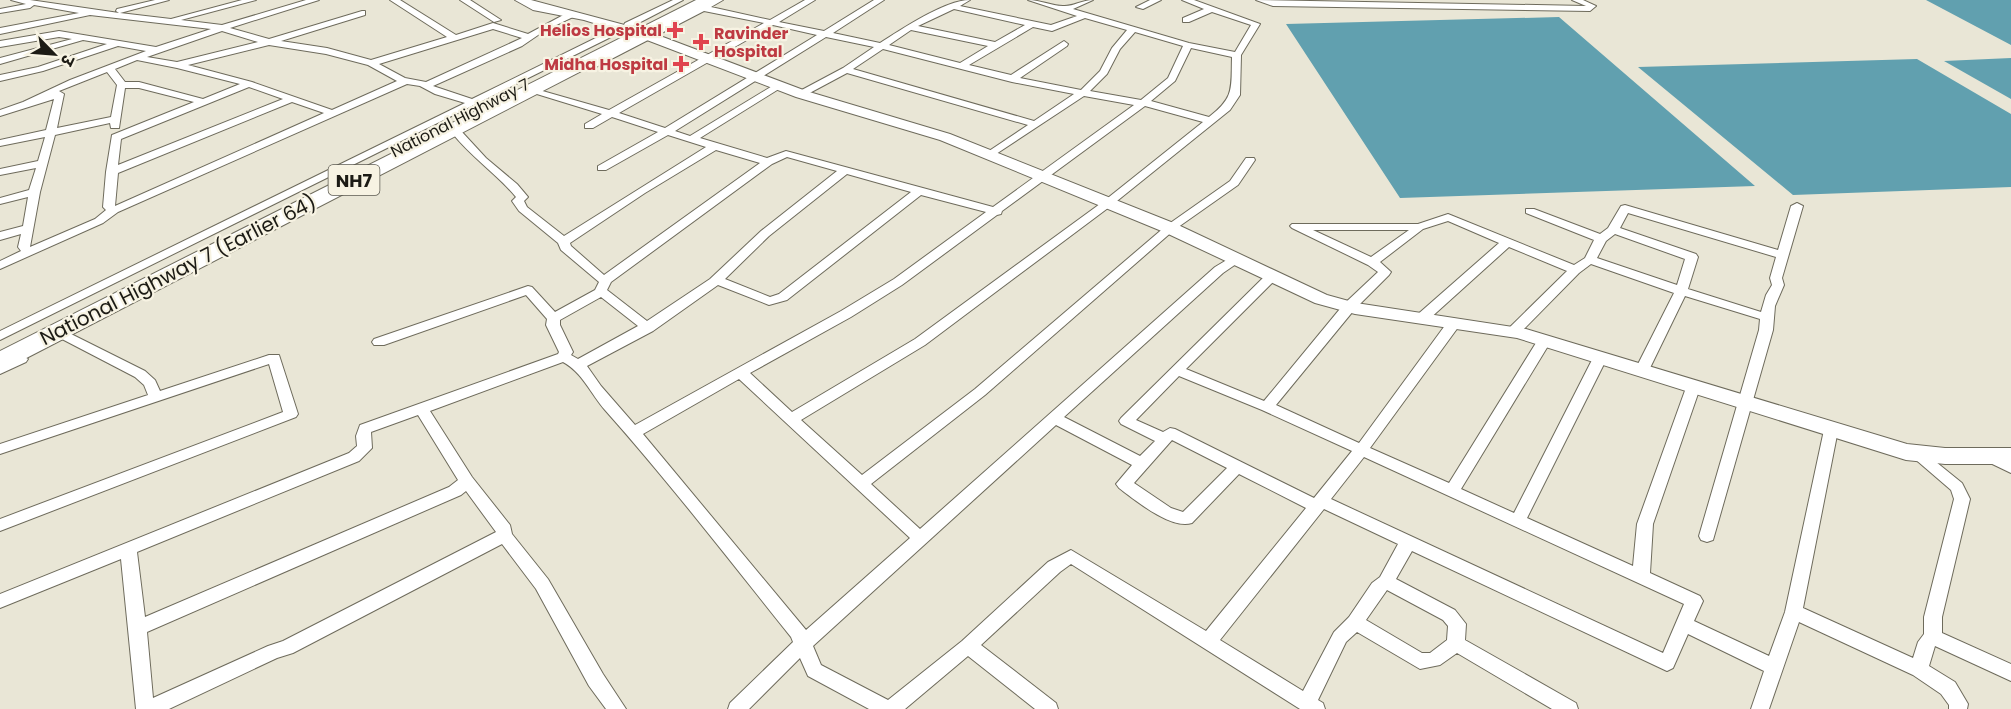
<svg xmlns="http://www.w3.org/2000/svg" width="2011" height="709" font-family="Poppins,'Noto Sans Devanagari',sans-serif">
<rect width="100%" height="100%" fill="#e9e6d6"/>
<path fill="#61a0af" d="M1926,0h85v45z
M1559,17l196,169 -355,12 -114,-174z
M2011,58v41l-67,-38z
M1917,59l94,55v73l-218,8 -155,-128z"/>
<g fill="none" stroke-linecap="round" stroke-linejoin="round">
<defs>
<path id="street" d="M11,0h19l89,13 -3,-2 1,-2 38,-9h14l-49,13 51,6 71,-19h14l-75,20 41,5 84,-25h13l-89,28 39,11 93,-28h3v4l-84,26 46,7 44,12 76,-23 -57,-37h10l56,35 37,-12 35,11 41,-22h6v4l-31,15 -22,15 -89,40 39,13 138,-68 17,-2 -3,-4 1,-2 48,-23h10l-50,26 4,5 -1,2 -21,2 -615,305v-9l465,-228 -30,-9 -15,-8 -13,-2 -289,128 -15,11 -103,46v-8l21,-10 -3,-4 3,-13 -21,6v-8l23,-6 5,-29 -28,7v-6l29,-8 7,-22 -36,7v-6l38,-8 7,-24 -45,9v-6l46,-10 8,-31 -54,17v-6l23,-8 47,-22 76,-29 -28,-5 -75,25 -43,10v-6l38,-8 69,-23 -24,-4 -83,24v-6l72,-19 -13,-2 -59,10v-6l59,-10 97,16 55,-18 -121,-14 -90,19v-6l79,-15 -45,-8 -4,3 -30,5v-4l26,-5zM493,29l29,9 -96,44 -21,-4 -26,-14zM222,31l36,11 -81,20 -30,-5zM269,45l57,9 42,11 29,16 -65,29 -80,-28 -64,-17zM137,60l40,8 63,16 -37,15 -64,-17h-14l-10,-13zM107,72l10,13 -6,32 -54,11 7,-34 -5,-3zM249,87l34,12 -165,66 3,-26zM125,88h14l55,14 -82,33 -6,37 -3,35 3,3 -11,9 -65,28 10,-55 15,-57 55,-12 1,5h8zM292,102l32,11 -209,93 3,-33z
M460,0h10l31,20 -7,2z
M713,0h10l-12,7 59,13 35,-20h10l-36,22 45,9 50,-31h10l-51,33 47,10c22,-14 65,-43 90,-43l-10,6 91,19 26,-9 -49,-16c13,0 23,6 35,6 9,1 19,-6 30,-6l-20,9 116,34 46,9 16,-27 -39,-13 -23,10h-6v-4l21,-9 -22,-9h12l66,24 -19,31 -1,40 -10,15 -118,95 -187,140 -124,75 61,55 113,-86 191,-163 64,-45 16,-23h8l1,2 -17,25 -64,45 -189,165 -114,89 49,45 295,-262 20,-12 4,1 2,3 -2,3 -16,11 -159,144 76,39 15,-15 -34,-17 -2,-3 2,-3 147,-145 4,-1 6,4 -2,3 -90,90 78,32 80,-97 34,-32 -10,-7 -76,-37 -2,-2 2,-2h126l30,-10 126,51 11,-7 9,-18 -68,-27v-4h8l66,25 8,-6 13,-22 4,-1 153,45 13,-44 6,-3 6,3 -21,72 2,7 -9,21 -2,24 -60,210 -6,2 -6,-2 -2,-4 60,-206 1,-11 -75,-23 -36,74 -2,3h-10l-2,-3 39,-77 -83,-29 -12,9 -61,62 -5,1 -7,-4 2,-3 59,-58 -58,-24 -82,74 -5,1 -6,-4 1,-3 82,-72 -51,-22 -25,8 -43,33 11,10 -2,3 -35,35 -78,95 83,38 90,-123h10l2,3 -2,3 -89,122 79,35 90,-145h10l2,3 -90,148 53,24 79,-155 7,-4 5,1 2,3 -80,160 106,48 4,-42 50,-139 2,-3h10l2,3 -48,139 -3,49 50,23 3,5 -9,20 75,35 16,-44 39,-182 2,-4h10l2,4 -35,178 110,50 5,-16 6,-8v-17l30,-118 -3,-9 -43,-37 2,-4h10l42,34 8,16 -28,118v16l69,31v17l-76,-35 -6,20 26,16 13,22 -1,5h-18v-4l-8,-11 -28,-19 -114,-53 -30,87h-18l13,-38 -76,-37 -15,34 -6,3 -255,-120 -16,28 59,31 11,14 -1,16 111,63 2,6h-26l-95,-56 -17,12 -20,4 -63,-37 -11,10 -28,58 5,3 2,6h-25l-229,-145 -11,8 -79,73 75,58 2,6h-23l-67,-53 -63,53h-36l-61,-33 -8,-18 -51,51h-21l2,-6 63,-61 -2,-5c-61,-76 -121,-154 -186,-227 -14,-16 -23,-38 -42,-48l-133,49 42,66 38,48 2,9 36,45 55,95 23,35h-20l-17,-23 -53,-97 -34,-45 -209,109 -16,5 -108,51h-33l-15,-150 -121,49v-14l349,-141 8,-7 -1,-10 4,-11 198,-71 1,-2 -13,-27 1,-6 -21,-24 -142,50h-10l-2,-3 2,-3 154,-53 4,1 23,25 40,-22 4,-8 -38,-32 -3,-7 -39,-32 -7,-10 4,-4c-19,-23 -44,-39 -63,-63l1,-2h8l24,26 31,26 11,13 -4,4 3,6 37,29 142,-89 -38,-12 -62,35h-8v-4l60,-34 -46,-15 -19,11h-8v-4l17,-10 -75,-23 5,-3 77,22 155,-87 -60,-12 -110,57 -8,-2zM954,9l71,16 -30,17 -77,-16zM1085,18l42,12 -15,18 -12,23 -19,19 -61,-12 47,-32 1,-2 -4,-3 -53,34 -42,-10 64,-38 19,4zM773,25l44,10 -152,93 -46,-15zM911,30l77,16 -28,17 -71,-18zM1135,32l48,14 -15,32 -27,22 -51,-9 17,-17 13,-25zM826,37l48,10 -31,21 -45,24v4h6l43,-23 181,52 -42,28v4l4,1 94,-62 50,9 -141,102 -207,-56 -19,7 -67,-20 82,-51v-4l-3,-1 -89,54 -15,-5zM1191,48l41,9c-1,31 3,40 -23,60l-58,-16 24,-20zM883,49l129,33 62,12 -40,27 -181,-52zM1145,106l58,16 -99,79 -189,138 -123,73 -42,-39 101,-56 51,-32 95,-70 4,-1 1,-3zM716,150l44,13 -156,112 -33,-29 -1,-3 75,-50zM787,157l50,14 -76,60 -51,48 -63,42 -40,-31 4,-8 161,-118zM847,174l64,18 -132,102 -9,3 -45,-18 44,-43zM921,195l65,17 -92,67 -53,32 -206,114 -34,-39 -14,-20 66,-35 65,-46 51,20 18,-5zM1628,213l148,44 -6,21 2,7 -6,10 -5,17 -73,-23 10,-32 -2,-3 -76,-26zM1313,230h96l-38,27zM1615,234l70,25 -8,26 -80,-27 9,-17zM601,297l37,29 -60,33 -7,-4 2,-3 -13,-27v-5zM1179,376l83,34 90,41 -38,47 -139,-69 -5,-1 -7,4 -27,-12zM739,379l171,159 -104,92 -163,-196zM418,415l40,65 -9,7 -304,130 -8,-65 222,-91 13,-13 -1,-16zM1056,425l76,40 -16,19 3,4c16,12 52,42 73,35l47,-49 67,34 -100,123 -135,-81 -23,12 -86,79 -74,59 -67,-35 -8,-19zM1172,440l55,28 -44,44 -12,-4 -37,-25zM1364,457l320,147 -21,49 -332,-154zM466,491l30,41 -213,109 -15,5 -115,52 -6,-66 314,-137zM1324,509l74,35 -18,33 -8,6 -23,34 -15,15 -31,59 -83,-51zM1387,590l56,30 5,6 -1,14 -17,13h-8l-56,-33z
M1150,0h11l-18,9 -7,-2z
M1256,0l330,6 -14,-6h11l13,6 -6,5 -317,-5z
M67,332l78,39 10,9 5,11 109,-36h10l19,59 -2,3 -296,114v-12l283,-107 -14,-48 -269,90v-10l148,-49 -4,-10 -9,-8 -73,-38 -2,-3 2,-3z
M21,355l7,4 -2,3 -26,12v-10z
M1989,451l22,10v12l-27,-13 -3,-4 3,-4z"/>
<path id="secondary" d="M515,0h16l116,31 159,60 144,43 226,90 151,71 29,8 170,26 381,115 38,4h66v16h-66l-39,-4 -389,-122 -162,-24 -40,-11 -151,-71 -224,-92 -144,-43 -157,-60 -55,-17 -51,-10z"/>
<path id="highway" d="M696,0h20l-3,3 -704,364 -9,2v-18z"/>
</defs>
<use href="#street" stroke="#6e6b5c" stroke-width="2"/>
<use href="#secondary" stroke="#6e6b5c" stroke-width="2"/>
<use href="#highway" stroke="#6e6b5c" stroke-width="2"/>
<use href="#street" fill="#fff" fill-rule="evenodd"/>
<use href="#secondary" fill="#fff" fill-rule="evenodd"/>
<use href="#highway" fill="#fff" fill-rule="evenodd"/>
</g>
<g fill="#e0444e" stroke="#f7f3e3" stroke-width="2">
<path d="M672 21h6v6h6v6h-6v6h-6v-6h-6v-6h6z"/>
<path d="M698 33h6v6h6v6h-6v6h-6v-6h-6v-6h6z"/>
<path d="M678 55h6v6h6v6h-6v6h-6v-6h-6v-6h6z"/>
</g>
<g text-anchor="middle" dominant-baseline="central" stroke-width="4.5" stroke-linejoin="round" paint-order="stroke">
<g font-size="16" font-weight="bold" fill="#be3a42" stroke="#f7f3e3" text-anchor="end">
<text x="662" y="30">Helios Hospital</text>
<text x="714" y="33" text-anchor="start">Ravinder<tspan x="714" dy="18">Hospital</tspan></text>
<text x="668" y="64">Midha Hospital</text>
</g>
<g font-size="16" fill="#1c1b15" stroke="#f7f3e3">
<text transform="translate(460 118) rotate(-27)">National Highway 7</text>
</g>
<rect fill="#f7f3e3" stroke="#5e5c53" stroke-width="1.5" x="328.5" y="165" width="51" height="30" rx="4.5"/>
<g font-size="18" font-weight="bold" fill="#1c1b15">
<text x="354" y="180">NH7</text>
</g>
<g font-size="20" fill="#1c1b15" stroke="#f7f3e3">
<text transform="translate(178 270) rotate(-27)">National Highway 7 (Earlier 64)</text>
</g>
</g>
<g transform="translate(54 54) rotate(115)" stroke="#f7f3e3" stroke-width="4.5" paint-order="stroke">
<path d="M0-4.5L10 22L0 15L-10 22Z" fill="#1c1b15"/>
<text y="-9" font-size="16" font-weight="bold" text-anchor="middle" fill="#1c1b15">उ</text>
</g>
</svg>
